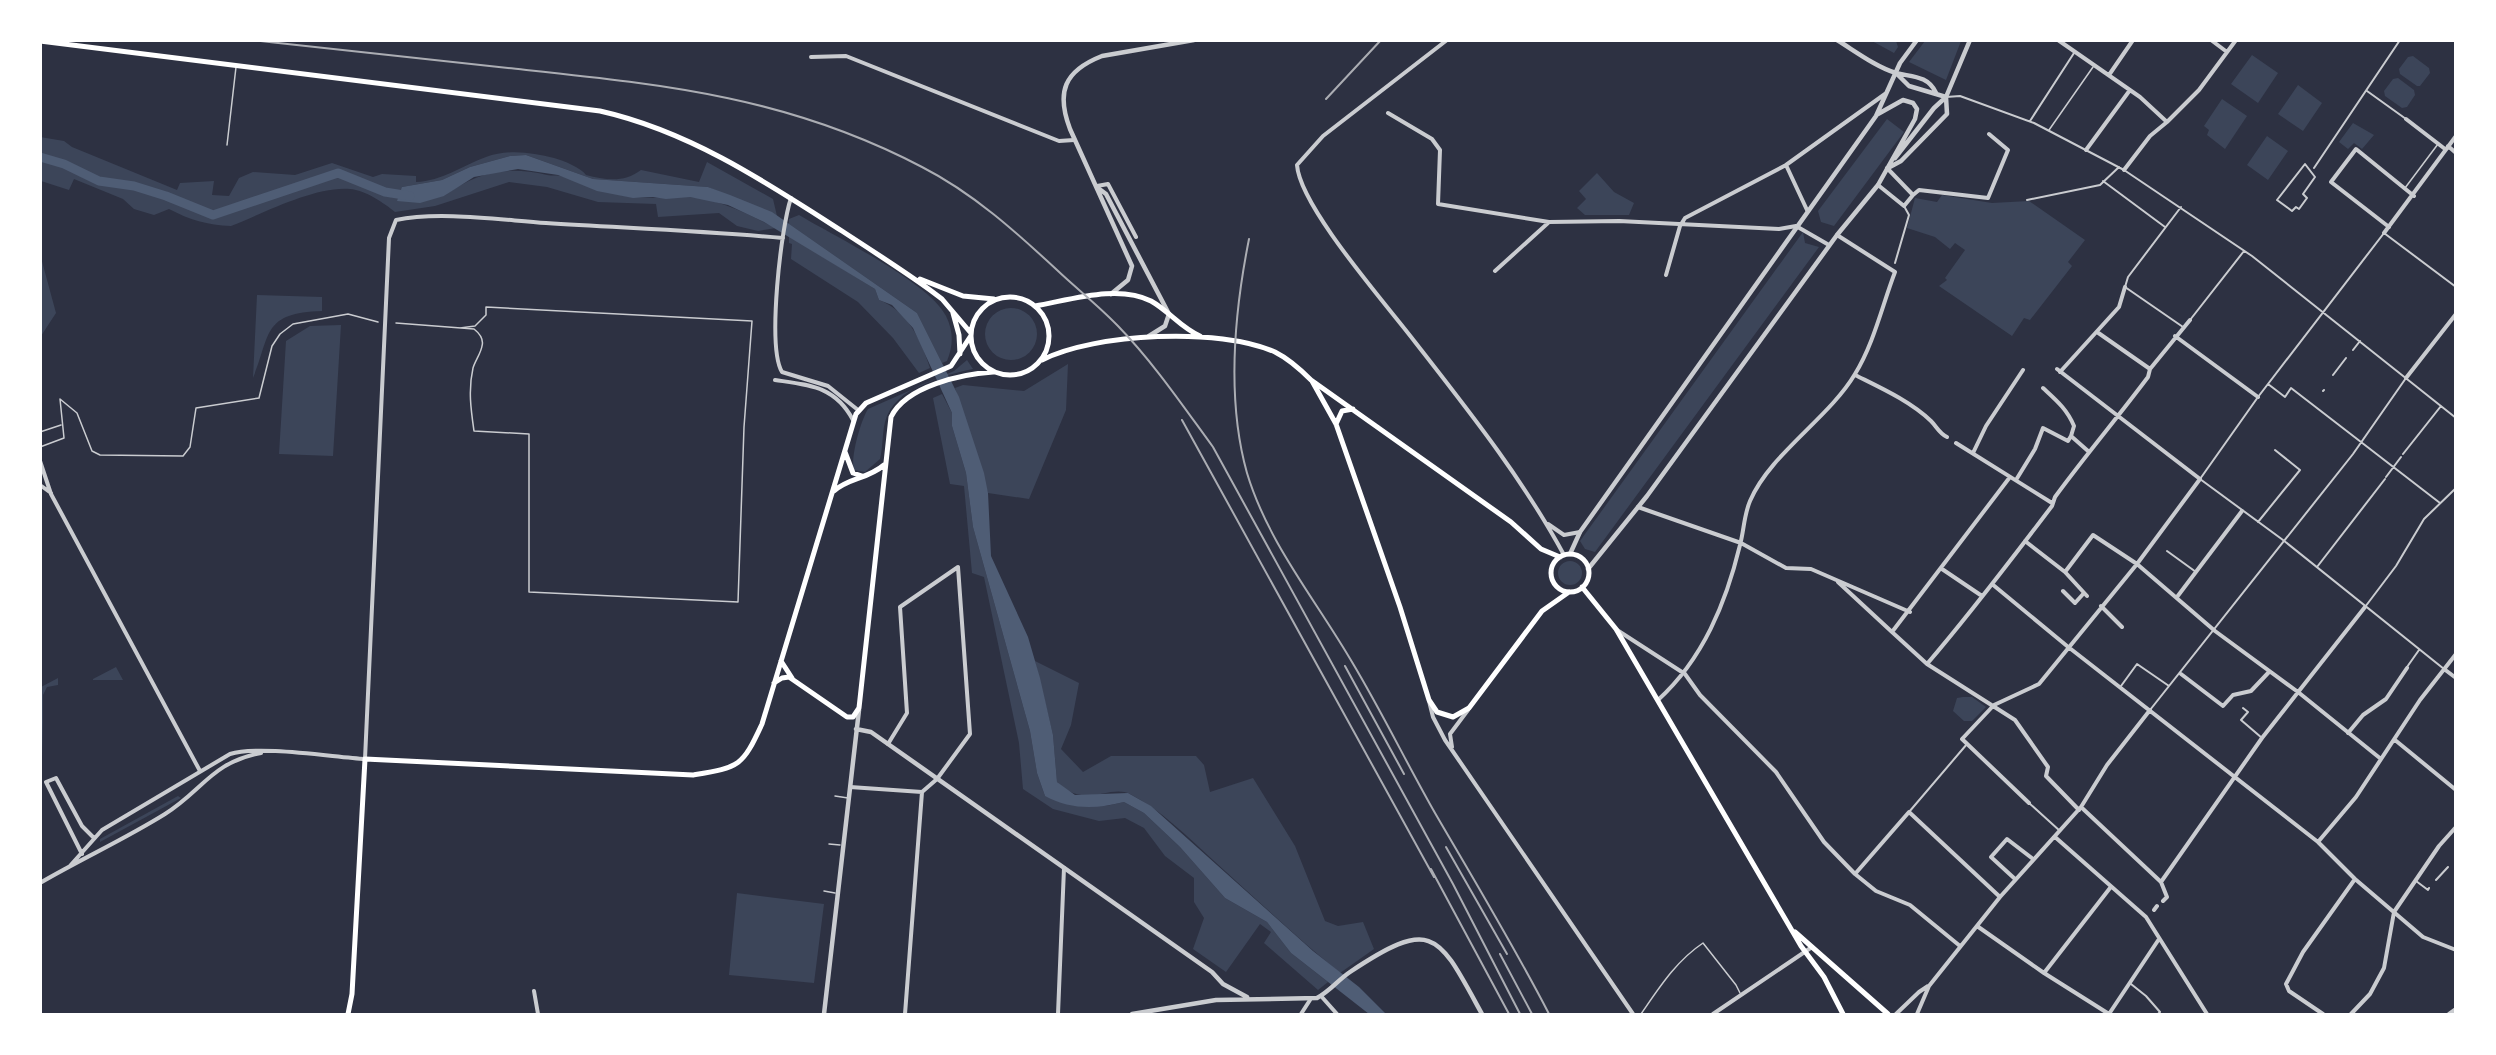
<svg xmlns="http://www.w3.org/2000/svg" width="2496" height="1055" font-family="Inter,sans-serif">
<rect width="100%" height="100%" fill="#2d3142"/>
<path fill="#3c4559" d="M1872,41h24l2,6 -4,6z
M1925,41h36l-15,39 -37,-18z
M2252,55l26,18 -20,30 -27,-19z
M2413,56l16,12 1,5 -10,13h-3l-17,-12 -1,-5 9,-12z
M2398,78l16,12 1,5 -8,12 -5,1 -17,-12 -1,-5 9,-12z
M2298,85l24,18 -19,28 -25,-17z
M2222,99l25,17 -22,33 -18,-14 2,-5 -5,-4z
M1887,119l17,13 -70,94 -13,-4 -3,-11z
M2353,123l21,12 -12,14 -8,-6 -6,6 -9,-7z
M2267,136l21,15 -20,29 -21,-15z
M40,137l24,4 8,6 105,43 3,-7 34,-2 -2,14 17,1 10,-18 14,-6 42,3 37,-12 41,14 9,-3 34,2v6c26,-1 46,-16 70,-25 21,-8 46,-5 68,1 10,3 26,9 32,17 20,5 38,8 55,-5l58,12 8,-20 66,37 4,17 -69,-29 -115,-8 -67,-24 -16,1 -40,11 -28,13 -40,7 42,9c34,-25 63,-30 103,-21 5,1 9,0 14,1 23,7 45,17 70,21 19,3 40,-2 59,0 30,2 59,18 86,31l-18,3 -21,-5 -18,-13 -61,4 -2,-13 -58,-2 -51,-15 -38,-5 -74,24 -40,6c-11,-9 -30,-22 -45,-23 -35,-3 -86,24 -119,37 -24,-1 -41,-6 -62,-17l-15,6 -20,-6 -11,-10 -49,-20 -5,11 -28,-9z
M1597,173l17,19 20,11 -5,12h-44l-8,-7 9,-9 -7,-8z
M1942,195l50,8 37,-2 56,39 -17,22 4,4 -42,54 -6,-2 -12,18 -73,-50 8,-6 -2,-2 20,-28 -10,-7 -5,6 -15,-12 -28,-9 8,-30 22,4z
M799,215c35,21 130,67 147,101 8,16 7,30 1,45l-5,2 -25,-50 -128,-89v-5z
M1803,232l2,11 14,4 -224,305 -10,-3 -5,-8z
M789,236l86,53 4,11c29,11 42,40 51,68l-11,5 -26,-35 -35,-36 -67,-43 1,-15 -3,-1z
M40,254l16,59 -15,23h-1z
M257,295l65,2v14c-60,2 -51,23 -69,67z
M985 334a26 26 0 1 1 52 0a26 26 0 1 1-52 0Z
M341,325l-8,131 -54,-2 7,-113 24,-15z
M967,360l6,9c-31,7 -79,18 -88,53 -3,12 -2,25 -5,37l-15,13 -11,-2c-4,-12 7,-50 14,-61l86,-38z
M1068,364l-2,46 -37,89 -41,-6 -33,-105 8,-3 61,6z
M942,394l10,19v13l14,47 7,54 57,204 7,42 8,23 61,10 18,-4 20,11 36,34 45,51 42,24 24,31 37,29 -10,8 -54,-47 7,-11 -11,-8 -34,48 -33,-23 11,-31 -10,-16v-24l-29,-22 -21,-28 -19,-10 -26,3 -46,-12 -30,-20 -4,-46 -35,-166 -12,-4 -8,-87 -14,-2 -17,-86z
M1558 573a12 12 0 1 1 24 0a12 12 0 1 1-24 0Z
M1035,661l44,22 -8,42 -10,24 22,23 28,-16h85l8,9 6,27 43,-14 42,68 30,75 13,5 25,-4 11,27 -34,24c-44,-36 -85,-75 -127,-113 -25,-23 -52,-50 -83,-66 -21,-10 -45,16 -73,-12l-4,-47z
M116,667l7,13h-30v-1z
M58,678v7l-11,2 -4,8v63l-2,-71z
M1963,697h9l14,10 -14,14h-8l-11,-10 4,-13z
M178,796l3,2 -81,44v-3z
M737,893l87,11 -10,79 -85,-8z"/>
<path fill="#4f5d75" d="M526,155l67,24 115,8 22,8 42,17 145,101 42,84 25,76 4,20 3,63 37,81 12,41 13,57 4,47 18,13 53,-2 23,13 162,145 46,36 27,27h-17l-78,-61 -24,-31 -42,-24 -45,-51 -36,-34 -20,-11c-28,7 -53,8 -79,-6l-8,-23 -7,-42 -57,-204 -7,-54 -14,-47v-13l-39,-85 -21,-23 -13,-5 -4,-11 -111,-67 -36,-17 -38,-8 -24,2 -13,-2 -20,1 -36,-7 -39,-16 -40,-6 -44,8 -30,19 -24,7 -23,-2 5,-14 40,-7 28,-13 40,-11z"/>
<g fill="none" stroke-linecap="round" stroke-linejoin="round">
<path stroke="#4f5d75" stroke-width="9" d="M40,157l24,7 35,17 35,5 32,10 47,19 125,-42 47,19 25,4"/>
<path stroke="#caccd0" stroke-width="1.5" d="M2049,130l44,-63
M227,145l9,-78
M2405,188l33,-44
M396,323l78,6c5,4 10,10 8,17 -1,7 -7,15 -9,22 -5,22 -2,42 1,63l55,3v158l209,10 6,-175 8,-106 -266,-14v8l-11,11 -15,2
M40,432l21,-7
M40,447l24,-9 -4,-39 17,14 15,38 8,4 83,1 7,-9 6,-39 63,-10 13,-52 8,-12 13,-10 55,-10 30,8
M835,796l13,2
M829,844l11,1
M824,891l11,2
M1641,1014c18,-26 35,-53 62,-71l33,42 4,8"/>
<path stroke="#caccd0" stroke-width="2" d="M2367,91l39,28
M1946,97l14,-1 74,27 90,47 128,86 204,162
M2030,121l44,-68
M2305,164l10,13 -12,17 4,4 -8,11 -3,-2 -4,4 -15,-11z
M2314,168l86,-128
M2103,181l62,46
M2027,200l73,-15 19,-18
M2181,207l-53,70 -3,10 58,40
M1895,263l14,-48 -5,-9
M2190,320l54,-69
M2353,350l7,-9
M2333,375l13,-17
M2268,384l17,13 6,-9 149,115
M2323,391l1,-1
M2403,454l38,-48
M2386,477l15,-20
M2258,522l42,-52 -25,-20
M2167,551l29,21
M2317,567l68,-88
M2365,607l31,-41 28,-47 32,-31
M2407,667l12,-17
M2444,669l-161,-129 -83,-61 58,-82 126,-164 72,54
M2121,686l16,-22 32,22
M2243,708l5,4 -7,8 21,18
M2150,710l203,-256 53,-76
M2029,803l31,28
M1909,812l58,-68
M2436,880l12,-13
M2416,881l12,9 1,-2
M2131,984l15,12 14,16 -2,2"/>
<path stroke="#caccd0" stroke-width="4" d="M1447,40l-124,96 -26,29c3,42 90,140 118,177 53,68 108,137 149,213
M2058,40l82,57 27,25
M2211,40l16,12
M811,57l35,-1 213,85 15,-1
M2109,75l24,-35
M1388,113l44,26 8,11 -2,54 111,18 70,-1 160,8 17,-3 33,19
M2406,119l39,30
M2448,146l8,7
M2086,150l44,-60
M1786,165l21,45
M2124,170l26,-34 17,-14 32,-32 37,-50
M1878,185l26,21 9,-11 -26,-27
M1097,186l11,-2 28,53
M1913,195l6,-5 69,8 20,-48 -19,-16
M791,198c-10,29 -24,149 -9,174l46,14 30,24
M2389,227l-58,-45 22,-29 3,-4 58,47
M2384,233l72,-97
M1495,271l53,-48
M1666,275l14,-49 5,-8 101,-53 99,-71
M2097,332l53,37
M2175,336l83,61
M2060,372l59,-65 6,-20
M1855,375c26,13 55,26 76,46 6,6 8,12 16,16
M2406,378l50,-64
M775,380c34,5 60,6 78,40
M2043,388c13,12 24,21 31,38l-3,10
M2071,436l17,15
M1956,443l96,60
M1973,453l13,-27 37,-56
M40,461l11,33 149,277
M2016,480l19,-31 8,-21 25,13 3,-5
M40,485l11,8
M1638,507l103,36 45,25 25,1 99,43
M1548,524l16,11 16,-3
M2025,541l40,31 28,-37 44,29 78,67 83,61 83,67
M1942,569l40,27
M2065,572l22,24
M1838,582l54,50 118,-155
M1992,584l75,62 251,196 37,37 68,58 33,13
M2063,591l12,12 9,-10
M2177,597l65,-86
M2101,606l21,21
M1617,630l68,44 15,21 76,77 48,70 31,32 21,17 34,14 50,41
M1892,632l35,32 88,56 33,47 -2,9 33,34
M1927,664c44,-51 84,-104 125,-158l3,-9c30,-41 63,-80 93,-120l2,-8 40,-49
M2444,669l12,9
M2181,674l42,32 10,-11 18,-4 18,-19
M1658,700c45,-41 68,-97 82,-155 4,-15 4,-30 10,-44 20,-47 79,-83 105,-127 19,-31 27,-68 40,-102l-58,-37
M1429,701l4,16 12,23 188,274
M2348,733l15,-18 23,-16 21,-31
M2395,740l61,50
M888,744l19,-31 -7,-106 58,-40 12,167 -33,45 -15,13 -17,222
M1452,747l-2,-13 18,-24
M850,787l72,5
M2029,803l-67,-64 32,-34 45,-21 98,-120 63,-85 -143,-110
M2081,807l80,75 6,15 -4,4
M2055,837l91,80 61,97
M2318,842l38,-45 64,-97 36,-46
M82,854l-36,-72 10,-4 26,48 12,12
M69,867l33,-37 128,-76c28,-9 102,3 135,5l24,-521 7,-18c43,-9 105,0 150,3 79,5 158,8 237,15
M1855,874l54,-62 91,85
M2015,879l-24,-22 16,-18 26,20
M2161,882l101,-144 103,-131
M40,883c41,-24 85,-44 125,-69 38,-24 47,-52 96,-61
M2154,910l3,-4
M1977,926l67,47 65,41
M2044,973l66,-85
M534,991l4,23
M1321,996l16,18
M1058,1014l6,-146
M1301,1014l9,-14
M1713,1014l99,-67
M1896,1014l23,-22 9,-6
M1917,1014l12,-28 71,-89 81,-90 26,-42 43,-55
M2109,1014l50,-75
M2323,1014l-34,-23 -3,-7 17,-32 52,-73
M2351,1014l19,-20 14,-26 10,-56 45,-66 17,-19
M2449,1014l7,-5"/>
<path stroke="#caccd0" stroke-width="4.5" d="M1837,40c18,11 39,27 59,33 15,4 32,2 40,20
M1896,73l13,13 37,11
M1895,158l39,-50 12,-11 24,-57
M1888,168l13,-7 46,-47 -1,-17
M1098,188l8,6 63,120 -4,12 -16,10
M1111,294l17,-14 4,-14 -62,-137c-14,-37 -6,-58 32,-73l92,-16
M1570,554l10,-22 296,-416 24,-53 17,-23
M1588,569l59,-73 190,-261 41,-50 37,-66 2,-10 -4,-6 -10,-3 -25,14
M856,729l15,3 341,240 11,12 24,13
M824,1014l35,-304
M1132,1014l84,-14 101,-2c13,-7 21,-18 33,-26 84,-56 88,-38 132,42"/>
<path stroke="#fff" stroke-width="5" d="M40,41l560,70c89,20 166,71 242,120 29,19 59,38 88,59l12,9 28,33
M920,279l43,17 31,3
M971 336a39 39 0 1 1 78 0a39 39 0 1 1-78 0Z
M1035,306c35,-6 83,-22 116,-5 18,10 30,27 49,35
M953,313l6,22 1,19
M1042,360c53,-27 178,-33 233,-8 14,7 25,17 36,28l200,142 30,27 19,8
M1312,381l24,43 64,183 29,93 8,12 16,5 16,-9 73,-97 27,-19
M1336,424l6,-13 11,-2
M845,452l8,21 9,3
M834,491c14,-13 34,-12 50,-26
M1551 573a19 19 0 1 1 38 0a19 19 0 1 1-38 0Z
M1582,587l34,42 185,317 23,31 19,37
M781,661l11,17
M774,683l8,-5 7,-1 58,40h6l6,-9 32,-291c15,-31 71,-43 102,-45
M1795,932l93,82
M348,1014l4,-20 13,-235 328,16c47,-8 49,-8 69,-51l94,-310 10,-11 85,-37 19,-29"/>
<path stroke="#abadb3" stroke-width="2" d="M251,40c86,9 172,19 257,28 150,16 277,27 414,99 51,26 94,65 135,103 20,19 42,36 61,56 35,36 65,80 95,121l240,437 67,130
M1326,99l55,-59
M1249,239c-15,75 -23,159 -2,234 21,70 69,127 105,189 30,50 55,102 83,151 39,67 79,133 114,201
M1182,420l252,457
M1345,666l59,108
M1446,847l61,107
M1431,869l78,145
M1500,954l32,60"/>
</g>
<rect width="2496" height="1055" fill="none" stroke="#ffffff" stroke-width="84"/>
</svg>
